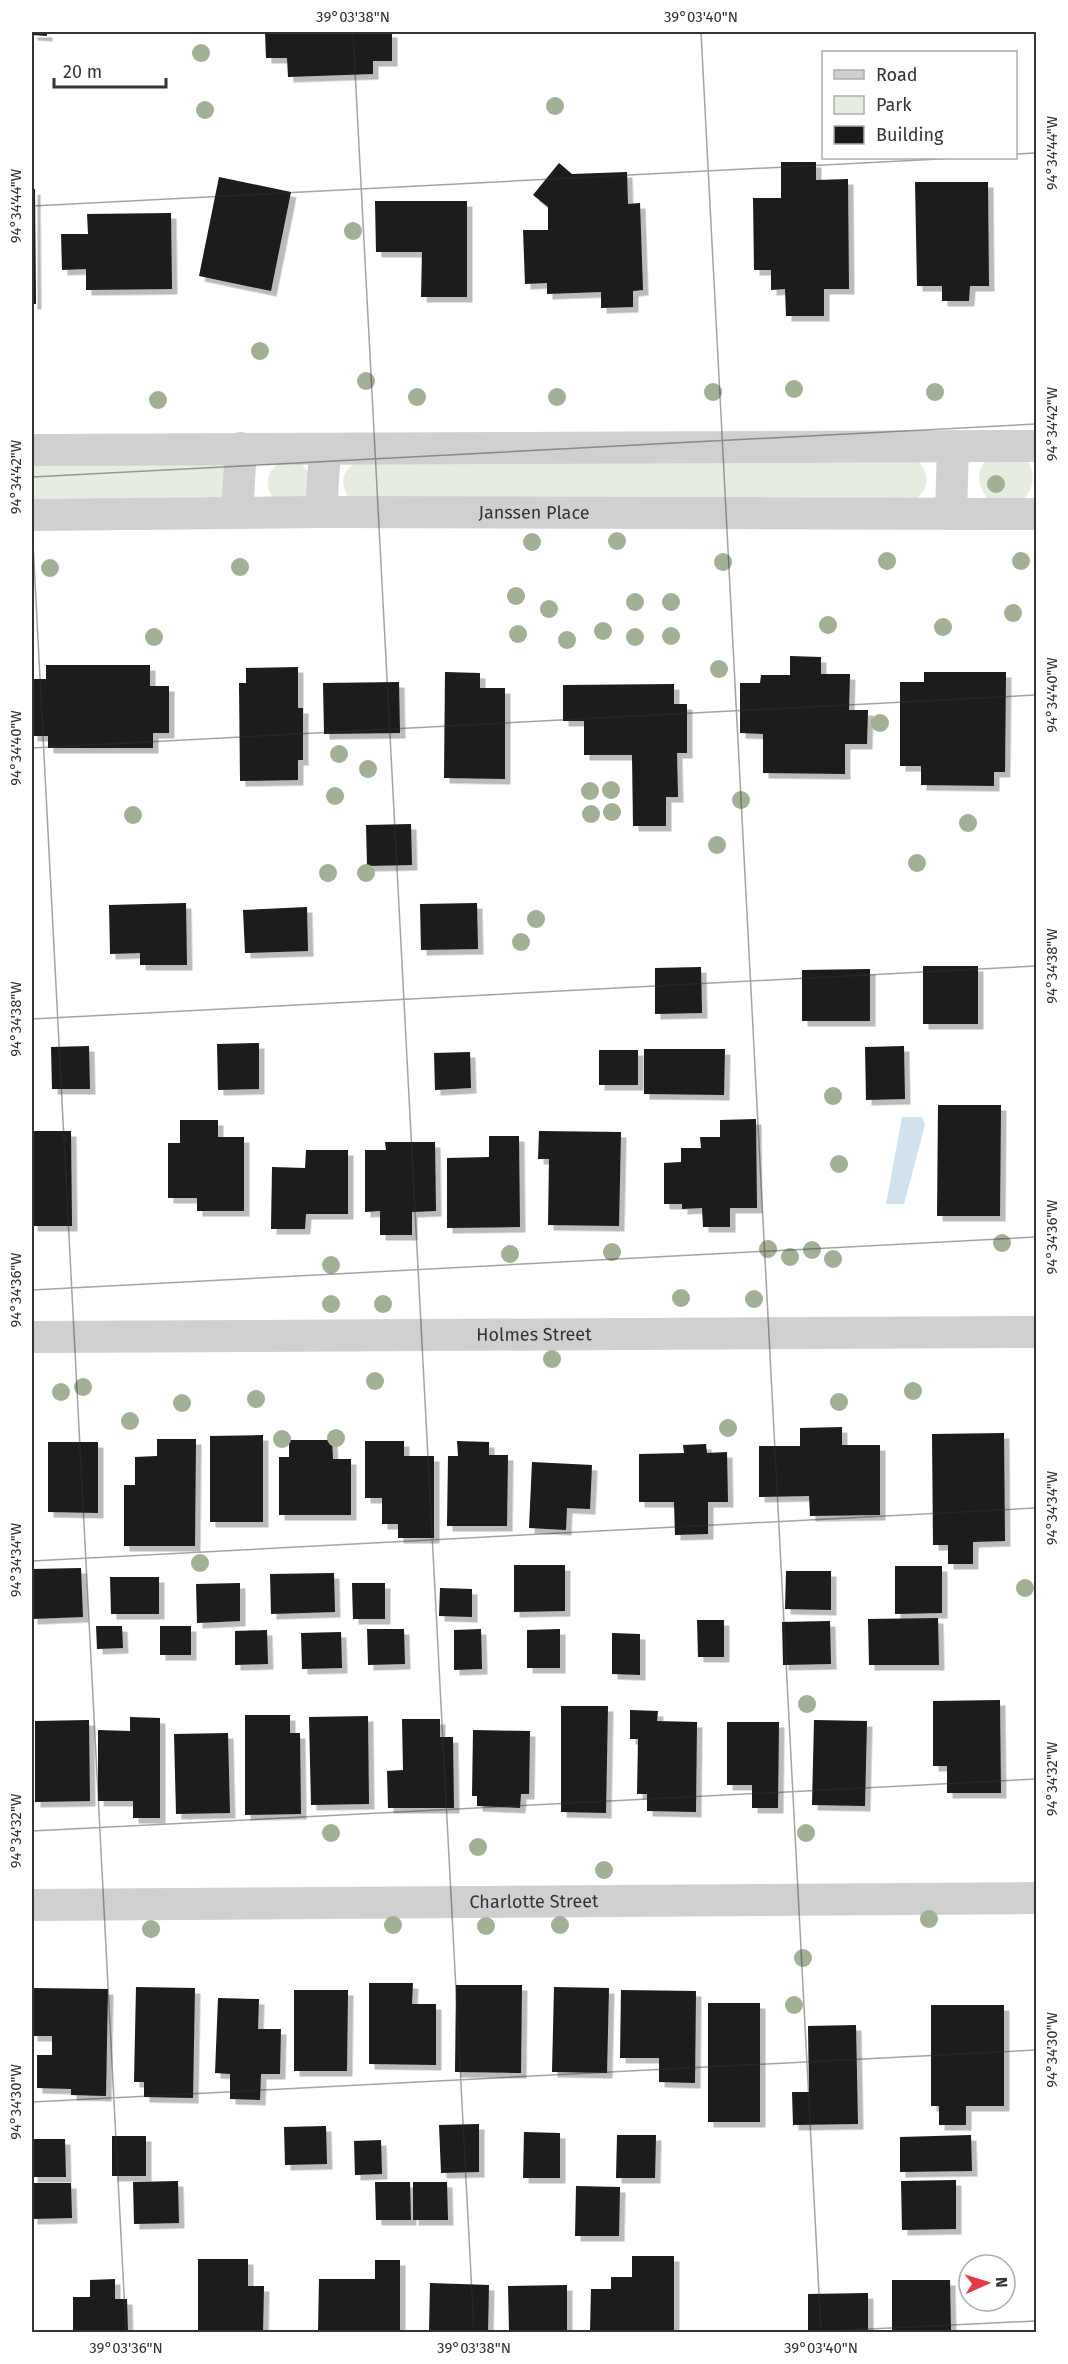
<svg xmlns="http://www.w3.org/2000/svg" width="1068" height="2364" font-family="'Fira Sans',sans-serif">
<defs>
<filter id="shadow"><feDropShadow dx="5.5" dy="5.5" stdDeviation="0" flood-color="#0004"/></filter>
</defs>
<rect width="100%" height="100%" fill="#fff"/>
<path fill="#e6ecdf" d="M987,458h39c10,15 9,27 -2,41h-36c-11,-14 -12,-27 -1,-41z
M917,460c13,13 13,28 -1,39l-568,-2c-8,-14 -6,-25 7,-34z
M280,462l21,1 9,12 -4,20 -4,5 -28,-1c-10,-14 -8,-27 6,-37z
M32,463h187l7,3 -4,36 -190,4z"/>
<path fill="#cfe2ee" d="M902,1117h20l3,8 -21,79h-18z"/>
<path fill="#1a1a1a" filter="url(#shadow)" d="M32,32h15v4l-15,-1z
M265,32h127v29h-19v13l-85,3 -1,-19h-21z
M781,162h35v18l32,-1 1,110h-25v27h-38l-1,-27 -14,1v-20h-17l-1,-72h28z
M559,163l13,11 55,-2 1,32 12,-1 3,87 -10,1v16l-32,1v-16l-54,2v-11l-22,1 -2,-54h25v-23l-15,-12z
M219,177l72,15 -20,99 -72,-15z
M915,182h73l1,104h-19l-1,15h-27v-15h-25z
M32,189h3l1,115h-4z
M375,201h92v96h-46l1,-45h-46z
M171,213l1,76 -86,1v-21l-24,1 -1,-36h27l-1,-20z
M790,656l31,1v17h29l-1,36h19l-1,34h-22v30l-82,-1v-39l-23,-1v-50h20l1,-8h29z
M46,665h104v21h19v47h-16v15h-105v-12h-16v-57h14z
M298,667v41h5v52h-5v20l-58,1 -1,-98h7v-15z
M445,672l35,1v15h25v91l-61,-1z
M924,672h82l-1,100h-11v14l-73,-1v-19h-21v-84h24z
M399,682l1,51 -76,1 -1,-51z
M674,684v20h13v49h-10l1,44h-12v29h-33l-1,-71h-48v-34h-21v-36z
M411,824l1,41 -45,1 -1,-41z
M186,903l1,62h-47v-12l-30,1 -1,-49z
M477,903l1,46 -57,1 -1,-46z
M307,907l1,44 -63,2 -2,-43z
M923,966h55v58h-55z
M701,967l1,46 -47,1v-46z
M870,969v52h-68v-51z
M259,1043v46l-41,1 -1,-46z
M89,1046l1,43h-38l-1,-42z
M904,1046l1,53 -39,1 -1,-53z
M644,1049h81l-1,46 -80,-1z
M599,1050h39v35h-39z
M470,1052l1,36 -36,2 -1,-37z
M938,1105h63l-1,111h-63z
M756,1119l1,89h-27v19h-27l-1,-19 -20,1v-5h-18v-41l17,-1v-14h20l-1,-11h20v-17z
M180,1120h38v17h26v74h-47v-13h-29v-55h12z
M32,1131h39l1,95h-40z
M539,1131l82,1 -2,94 -71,-1 1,-66h-11z
M489,1136h30l1,91 -73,1v-70l42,-1z
M385,1142h50l1,69 -24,1v23h-32v-24l-15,1v-62h21z
M306,1150h42v64h-42l-1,15h-34l1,-62 33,1z
M842,1427v18h38v70l-70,1 -1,-20 -50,1v-51h41v-18z
M1004,1433l1,108 -32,1v22h-25v-19h-15l-1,-111z
M263,1435v87h-53v-86z
M157,1439h39l-1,107h-71v-61h11v-28l22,-1z
M289,1440h43l1,19h18v56h-72v-58h10z
M365,1441h39v15h30v82h-36v-14h-16v-26h-17z
M457,1441l32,1v13h19l-1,71h-60l1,-70h10z
M48,1442h50v71l-50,-1z
M706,1444l1,9 20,-1 1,50h-20v32l-33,1 -1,-33h-35v-48l45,-1 -1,-8z
M532,1462l60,3 -2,44 -23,-1 -1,22 -37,-2z
M514,1565h51v46l-51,1z
M895,1566h47v47l-47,1z
M81,1568l2,49 -51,2v-50z
M786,1571h45v39l-46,-1z
M334,1573l1,39 -64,2 -1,-40z
M110,1577h49v37h-48z
M240,1583v38l-43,2 -1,-39z
M352,1583h33v36h-32z
M440,1588l32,1v28l-33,-1z
M938,1618l1,47h-70l-1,-46z
M697,1620h27v37h-26z
M830,1621l1,43 -48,1 -1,-43z
M96,1626h26l1,22 -26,1z
M160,1626h31v29h-31z
M367,1629h37l1,35 -37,1z
M481,1629l1,40 -28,1v-40z
M560,1629v39h-33v-38z
M267,1630l1,34 -33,1v-34z
M341,1632l1,36 -40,1 -1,-36z
M612,1633l28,1v41l-28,-1z
M1000,1700l1,93h-54v-27h-14v-65z
M561,1706h47l-2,107 -45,-1z
M630,1710l28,1 -1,10 40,1 -1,90 -49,-1v-17h-10l1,-55h-8z
M245,1715h45v18h10l1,81 -56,1z
M368,1716l1,88 -58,1 -2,-88z
M130,1717l30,1v100h-27v-17h-35v-71l32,1z
M402,1719h38v18h13l1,71h-66l-1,-37 16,-1z
M89,1720l1,81 -55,1v-81z
M814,1720l53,1 -2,85 -53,-1z
M727,1722h52l-1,86h-26v-23h-25z
M473,1730l57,1 -1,63h-8l-1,14 -43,-2v-10h-5z
M228,1733l2,80 -54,1 -2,-80z
M369,1983h44l-1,21h24v61l-67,-1z
M456,1985h66l-1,88 -66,-1z
M136,1987l59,1 -2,110 -49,-1v-15h-10z
M554,1987l55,1 -2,85 -55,-1z
M32,1988l76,1 -2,107 -35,-1v-6l-34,-1v-33h15v-19h-20z
M294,1990h54l-1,81h-53z
M621,1990l75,1 -1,92 -36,-1v-24h-39z
M218,1998l41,1 -1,30h23l-1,45h-19l-1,26 -30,-1v-25l-15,-1z
M708,2003h52v119h-52z
M931,2005h73v101h-38v19h-27v-19h-8z
M856,2025l2,99 -65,1 -1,-33h17l-1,-66z
M479,2124v48l-38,1 -2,-48z
M326,2126l1,38 -42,1 -1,-38z
M524,2132l36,1v45h-37z
M617,2135h39l-1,43h-39z
M971,2135l1,36 -72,1v-35z
M112,2136h34v40h-34z
M32,2139h33l1,38h-34z
M381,2140l1,34 -27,1 -1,-34z
M956,2180v49l-54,1 -1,-49z
M178,2181l1,42 -45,1 -1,-42z
M375,2182h35l1,38h-35z
M413,2182h34l1,38h-35z
M32,2183h39l1,35 -40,1z
M576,2186l44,1 -1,49h-44z
M632,2256h42v76h-84l1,-43h20v-12h21z
M198,2259h50v27h16l-1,46h-65z
M375,2260h25v72h-82l1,-53h56z
M115,2279v20h12l1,33h-55v-35h17v-17z
M892,2280h58l1,52h-59z
M430,2283l59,2 -1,47h-59z
M567,2285v47h-58l-1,-46z
M868,2293v39h-60v-38z"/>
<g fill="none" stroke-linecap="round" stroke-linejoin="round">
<g stroke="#d0d0d0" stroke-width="32">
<path d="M32,450l1004,-4"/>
<path d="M321,512l4,-63"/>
<path d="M237,513l4,-65"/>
<path d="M951,514l2,-68"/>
<path id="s1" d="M32,515l289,-3 715,2"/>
<path id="s2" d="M32,1337l1004,-5"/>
<path id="s3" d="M32,1905l1004,-7"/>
</g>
</g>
<g fill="#a2b095">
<circle cx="201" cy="53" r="9"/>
<circle cx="555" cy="106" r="9"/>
<circle cx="205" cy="110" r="9"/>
<circle cx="353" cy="231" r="9"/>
<circle cx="260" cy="351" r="9"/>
<circle cx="366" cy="381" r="9"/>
<circle cx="794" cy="389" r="9"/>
<circle cx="713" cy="392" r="9"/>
<circle cx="935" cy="392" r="9"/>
<circle cx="417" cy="397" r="9"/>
<circle cx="557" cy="397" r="9"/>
<circle cx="158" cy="400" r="9"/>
<circle cx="996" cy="484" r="9"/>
<circle cx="617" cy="541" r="9"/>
<circle cx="532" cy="542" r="9"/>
<circle cx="887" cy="561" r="9"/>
<circle cx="1021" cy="561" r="9"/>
<circle cx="723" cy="562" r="9"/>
<circle cx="240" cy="567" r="9"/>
<circle cx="50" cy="568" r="9"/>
<circle cx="516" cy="596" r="9"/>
<circle cx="635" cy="602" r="9"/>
<circle cx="671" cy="602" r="9"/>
<circle cx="549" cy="609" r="9"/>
<circle cx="1013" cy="613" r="9"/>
<circle cx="828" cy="625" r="9"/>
<circle cx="943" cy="627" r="9"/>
<circle cx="603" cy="631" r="9"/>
<circle cx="518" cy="634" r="9"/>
<circle cx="671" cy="636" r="9"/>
<circle cx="154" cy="637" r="9"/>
<circle cx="635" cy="637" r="9"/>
<circle cx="567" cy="640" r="9"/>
<circle cx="719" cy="669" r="9"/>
<circle cx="880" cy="723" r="9"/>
<circle cx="339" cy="754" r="9"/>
<circle cx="368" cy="769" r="9"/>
<circle cx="611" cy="790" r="9"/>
<circle cx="590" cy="791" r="9"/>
<circle cx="335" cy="796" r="9"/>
<circle cx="741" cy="800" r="9"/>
<circle cx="612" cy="812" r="9"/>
<circle cx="591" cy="814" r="9"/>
<circle cx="133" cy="815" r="9"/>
<circle cx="968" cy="823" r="9"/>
<circle cx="717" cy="845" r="9"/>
<circle cx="917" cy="863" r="9"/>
<circle cx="328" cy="873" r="9"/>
<circle cx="366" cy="873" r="9"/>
<circle cx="536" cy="919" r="9"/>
<circle cx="521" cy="942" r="9"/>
<circle cx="833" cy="1096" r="9"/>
<circle cx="839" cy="1164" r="9"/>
<circle cx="1002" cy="1243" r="9"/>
<circle cx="768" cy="1249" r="9"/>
<circle cx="812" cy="1250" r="9"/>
<circle cx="612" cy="1252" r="9"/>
<circle cx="510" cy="1254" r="9"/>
<circle cx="790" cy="1257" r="9"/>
<circle cx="833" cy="1259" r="9"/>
<circle cx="331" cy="1265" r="9"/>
<circle cx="681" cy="1298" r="9"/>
<circle cx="754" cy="1299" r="9"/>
<circle cx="331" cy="1304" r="9"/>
<circle cx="383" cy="1304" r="9"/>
<circle cx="552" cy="1359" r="9"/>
<circle cx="375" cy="1381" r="9"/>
<circle cx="83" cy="1387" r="9"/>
<circle cx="913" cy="1391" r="9"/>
<circle cx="61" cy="1392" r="9"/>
<circle cx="256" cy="1399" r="9"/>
<circle cx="839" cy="1402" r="9"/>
<circle cx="182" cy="1403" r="9"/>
<circle cx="130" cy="1421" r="9"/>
<circle cx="728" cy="1428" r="9"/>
<circle cx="336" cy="1438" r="9"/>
<circle cx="282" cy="1439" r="9"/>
<circle cx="200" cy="1563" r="9"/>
<circle cx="1025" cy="1588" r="9"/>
<circle cx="807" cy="1704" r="9"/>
<circle cx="331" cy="1833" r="9"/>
<circle cx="806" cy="1833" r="9"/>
<circle cx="478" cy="1847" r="9"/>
<circle cx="604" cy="1870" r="9"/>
<circle cx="929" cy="1919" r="9"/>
<circle cx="393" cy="1925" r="9"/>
<circle cx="560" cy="1925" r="9"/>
<circle cx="486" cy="1926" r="9"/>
<circle cx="151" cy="1929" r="9"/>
<circle cx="803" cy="1958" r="9"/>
<circle cx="794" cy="2005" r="9"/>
</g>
<path fill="none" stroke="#333" stroke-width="1.5" stroke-opacity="0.45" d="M353,32l121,2300M701,32l120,2300M1016,154l20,-1M32,206l926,-48M32,477l1004,-53M32,524l94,1808M32,748l1004,-53M32,1019l1004,-53M32,1290l1004,-53M32,1561l1004,-53M32,1831l1004,-52M32,2102l1004,-52M809,2332l227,-11"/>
<g text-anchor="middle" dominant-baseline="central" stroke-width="6" stroke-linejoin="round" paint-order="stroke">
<g font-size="18" fill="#333" stroke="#fff">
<text stroke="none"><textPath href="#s1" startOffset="502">Janssen Place</textPath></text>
<text stroke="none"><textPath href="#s2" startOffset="502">Holmes Street</textPath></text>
<text stroke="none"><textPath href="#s3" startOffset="502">Charlotte Street</textPath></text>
</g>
</g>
<rect width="1068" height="2364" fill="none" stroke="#ffffff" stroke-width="66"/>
<rect x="822" y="51" width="195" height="108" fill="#ffffff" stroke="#adadad" stroke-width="1.5"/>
<rect x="834" y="70" width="30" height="9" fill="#d0d0d0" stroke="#adadad" stroke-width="1.5"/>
<text x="876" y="81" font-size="18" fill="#333333">Road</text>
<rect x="834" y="96" width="30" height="18" fill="#e6ecdf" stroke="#adadad" stroke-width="1.5"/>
<text x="876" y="111" font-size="18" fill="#333333">Park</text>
<rect x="834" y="126" width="30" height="18" fill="#1a1a1a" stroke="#adadad" stroke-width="1.5"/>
<text x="876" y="141" font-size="18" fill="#333333">Building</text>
<g transform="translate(987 2283) rotate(87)"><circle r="28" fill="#ffffff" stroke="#adadad" stroke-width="1.5"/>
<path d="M0-4.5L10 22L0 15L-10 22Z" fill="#e63946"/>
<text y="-9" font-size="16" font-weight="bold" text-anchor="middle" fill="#333333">N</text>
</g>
<path d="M54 78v9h112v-9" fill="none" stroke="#333333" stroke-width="3"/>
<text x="63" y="78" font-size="18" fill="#333333" stroke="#ffffff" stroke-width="4.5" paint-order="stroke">20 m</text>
<rect x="33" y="33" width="1002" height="2298" fill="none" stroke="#333" stroke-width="2"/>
<g font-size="15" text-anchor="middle" fill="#333">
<text x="353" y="22">39°03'38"N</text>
<text x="701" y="22">39°03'40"N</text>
<text transform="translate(1052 153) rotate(-90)" y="5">94°34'44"W</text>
<text transform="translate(16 206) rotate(-90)" y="5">94°34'44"W</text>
<text transform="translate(1052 424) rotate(-90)" y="5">94°34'42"W</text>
<text transform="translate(16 477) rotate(-90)" y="5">94°34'42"W</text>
<text transform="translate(1052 695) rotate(-90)" y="5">94°34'40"W</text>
<text transform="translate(16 748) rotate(-90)" y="5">94°34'40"W</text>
<text transform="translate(1052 966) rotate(-90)" y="5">94°34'38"W</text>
<text transform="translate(16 1019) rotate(-90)" y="5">94°34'38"W</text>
<text transform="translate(1052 1237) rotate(-90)" y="5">94°34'36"W</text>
<text transform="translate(16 1290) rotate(-90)" y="5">94°34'36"W</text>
<text transform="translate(1052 1508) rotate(-90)" y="5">94°34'34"W</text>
<text transform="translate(16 1560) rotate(-90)" y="5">94°34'34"W</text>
<text transform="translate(1052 1779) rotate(-90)" y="5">94°34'32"W</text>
<text transform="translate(16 1831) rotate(-90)" y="5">94°34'32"W</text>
<text transform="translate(1052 2050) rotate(-90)" y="5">94°34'30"W</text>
<text transform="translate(16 2102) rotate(-90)" y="5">94°34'30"W</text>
<text x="126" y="2353">39°03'36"N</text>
<text x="474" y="2353">39°03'38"N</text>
<text x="821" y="2353">39°03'40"N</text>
</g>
</svg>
